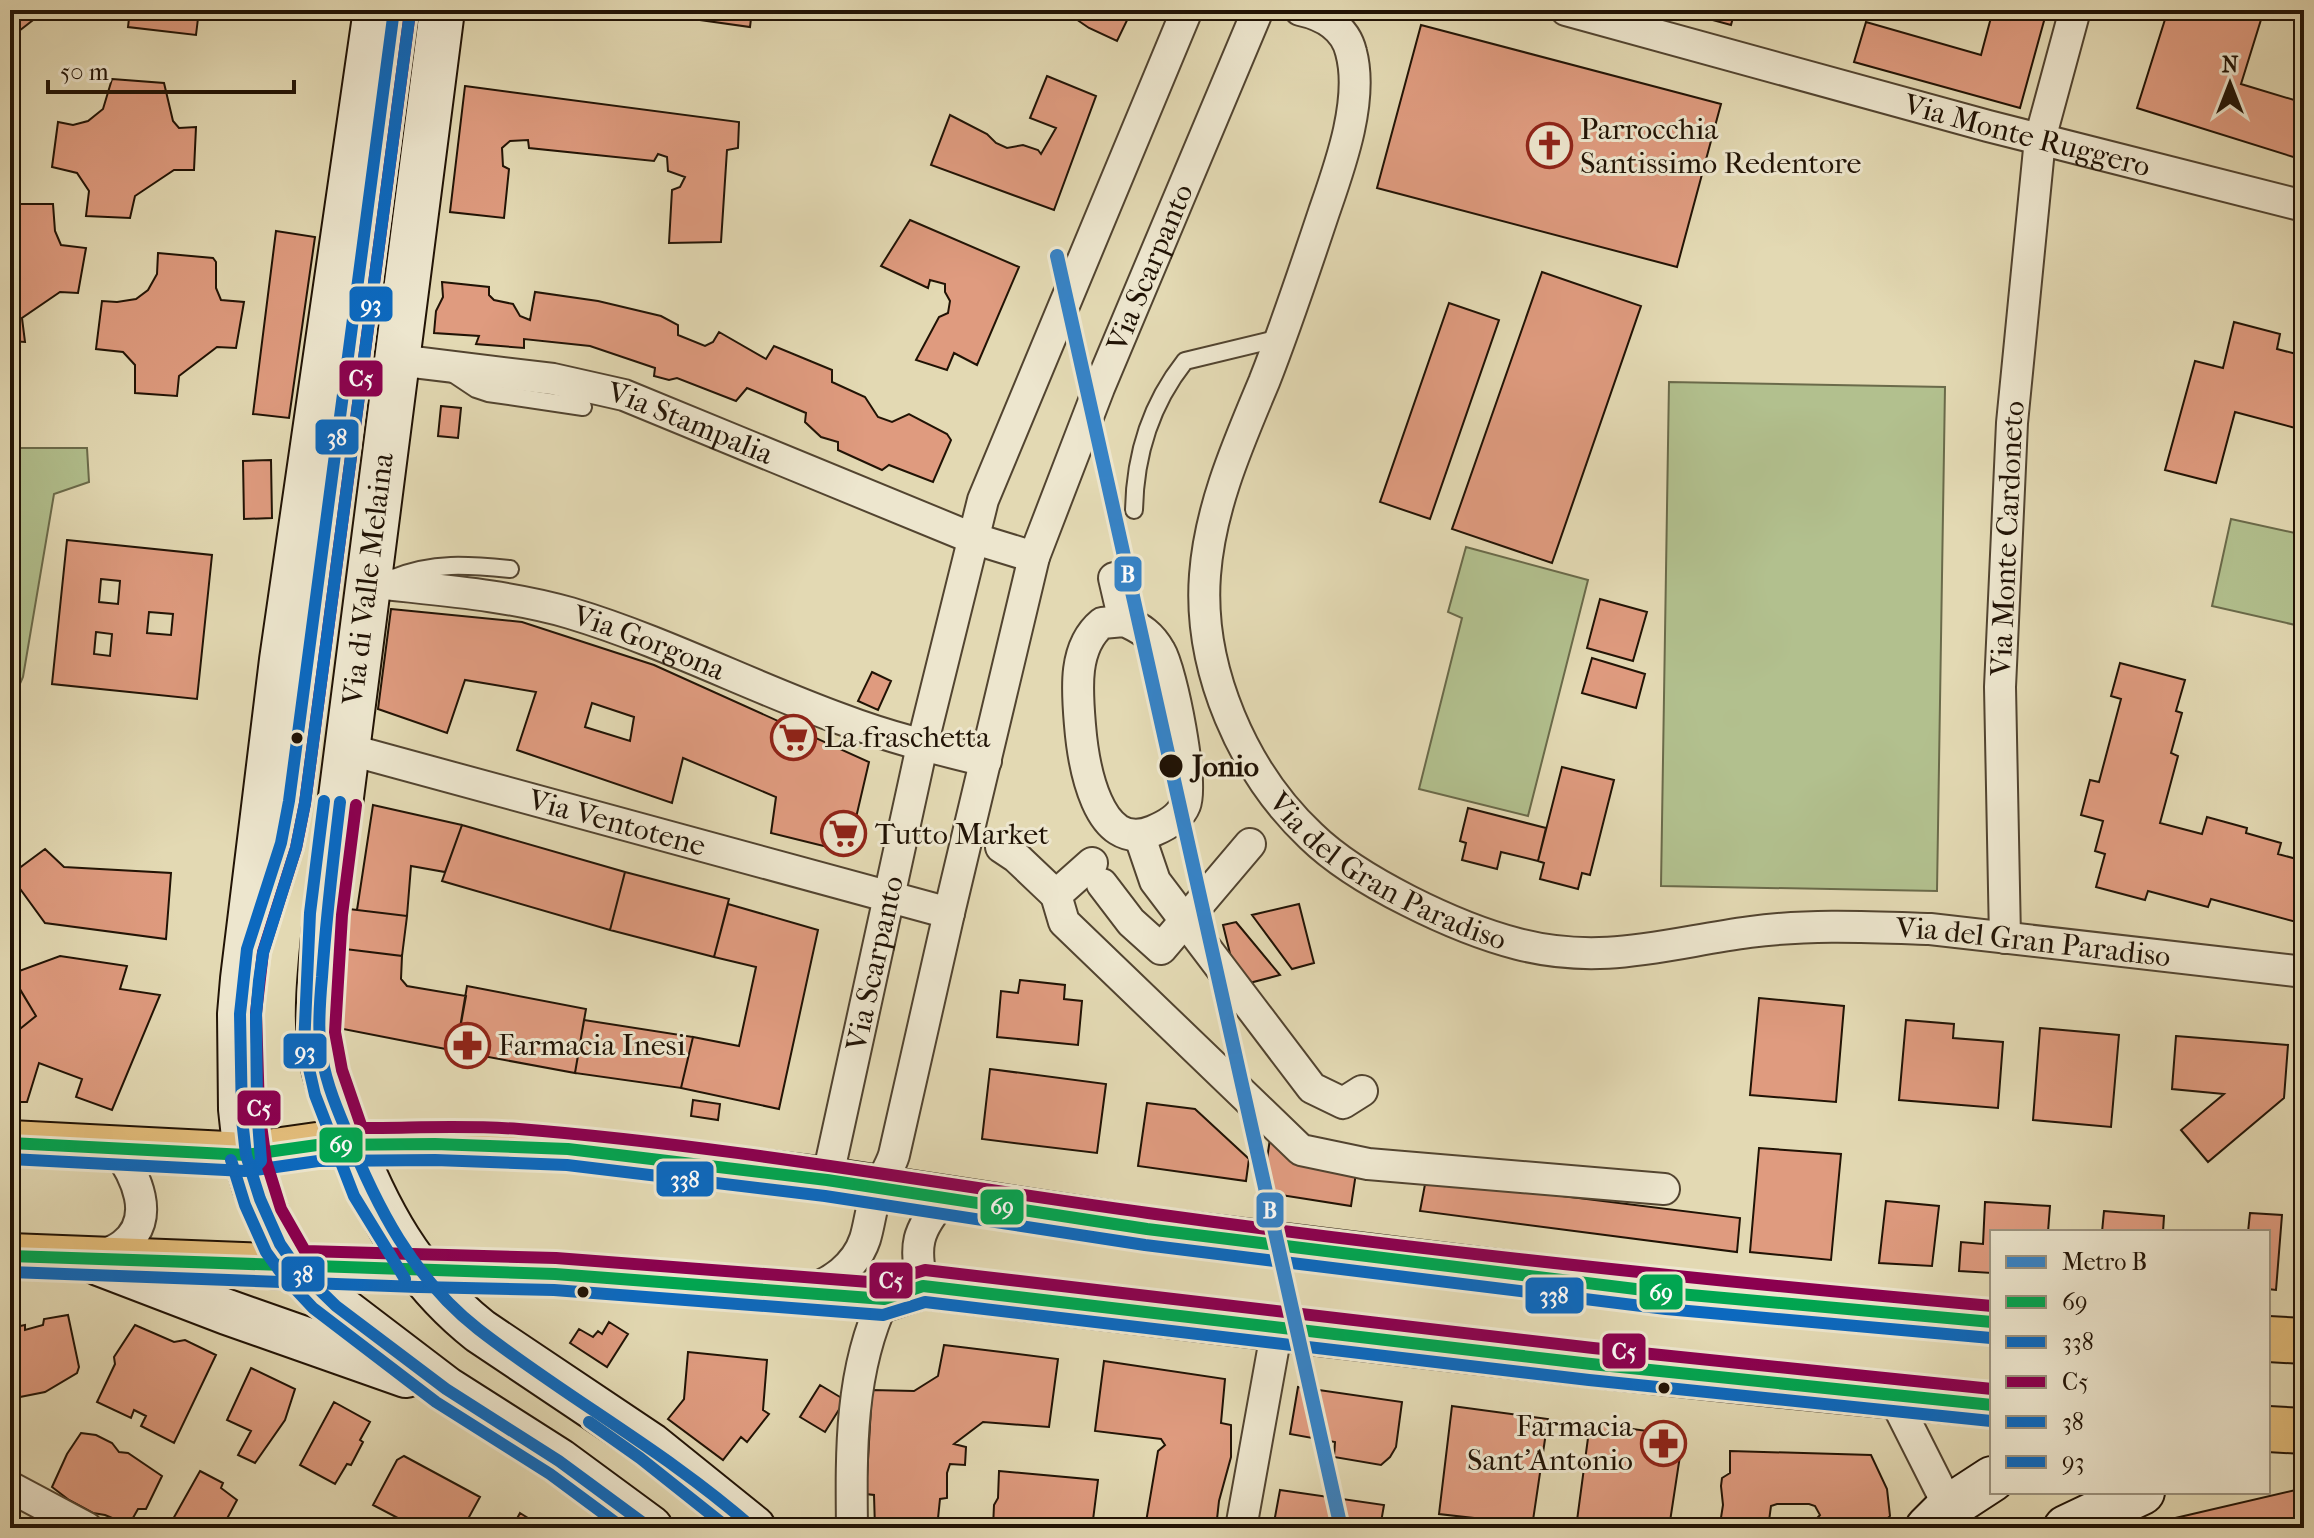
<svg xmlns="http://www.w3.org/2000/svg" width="2314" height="1538" font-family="'IM FELL French Canon',serif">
<rect width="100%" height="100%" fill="#e3d9b3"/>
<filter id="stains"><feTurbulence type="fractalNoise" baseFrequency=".0025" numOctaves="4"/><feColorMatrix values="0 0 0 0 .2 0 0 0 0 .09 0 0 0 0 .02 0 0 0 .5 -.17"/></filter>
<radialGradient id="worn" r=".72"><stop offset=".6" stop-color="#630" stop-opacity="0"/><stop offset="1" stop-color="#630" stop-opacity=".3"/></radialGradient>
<path fill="#b2c08e" stroke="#6a6a4a" stroke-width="2" d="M1669,382l276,5 -8,504 -276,-5z
M10,448h77l2,34 -35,12 -31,183 -13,29z
M2231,519l73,16v92l-92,-21z
M1466,547l122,33 -60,236 -109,-27 43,-171 -14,-6z"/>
<path fill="#df9b7f" stroke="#211305" stroke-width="2" fill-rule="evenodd" d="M10,10h36l-36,28z
M130,10h69l-3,25 -68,-8z
M629,10h123l-2,17z
M1073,10h59l-15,31 -28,-13 -16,-11z
M1676,10h59l-4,15z
M1993,10h54l-27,98 -166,-46 12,-40 115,33z
M2168,10h96l-23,74 63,19 -1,57 -166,-52z
M1421,25l300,79 -44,163 -300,-79z
M1047,76l49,20 -42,114 -123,-45 19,-50 37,19 9,9 11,5 16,-3 15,5 3,4 15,-26 -26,-10z
M112,79l52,4 9,38 6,7 17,-1 -2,43h-20l-39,26 -5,22 -44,-2 3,-25 -12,-18 -25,-6 6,-45 15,3 15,-4 15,-12z
M465,86l274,36 -1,26 -11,2 -6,92 -52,1 3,-53 8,-3 5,-10 -17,-6 -1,-14 -9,-3 -4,7 -125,-13 -1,-8 -18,1 -8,7 1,18 6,3 -5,49 -54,-6z
M10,204h43l2,27 6,14 25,3 -8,45 -18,-1 -38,26 3,24 -15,-1z
M910,220l109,47 -42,98 -23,-12 -7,17 -31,-10 23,-43 9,-4 2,-12 -5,-9v-8l-15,-4 -2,8 -47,-22z
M276,231l39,6 -26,181 -36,-4z
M158,253l55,5 3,4v26l5,12 23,2 -8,46 -19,-1 -38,29 -2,20 -42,-3v-28l-12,-13 -27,-3 6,-48 15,1 19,-3 12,-9 9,-16z
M1542,272l99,34 -89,257 -100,-34z
M442,282l47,5v8l5,5 19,4 7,12 10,4 5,-28 63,9 63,15 17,9v10l27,11 8,-4 6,-10 47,27 8,-13 58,24v12l33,15 13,20 14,5 17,-8 38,20 4,6 -18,42 -44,-17 -7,5 -44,-20v-8l-17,-5 -16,-15 1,-9 -59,-25 -11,13 -59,-23 -8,2 -15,-4 1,-8 -65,-22 -66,-7v9l-48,-4 3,-8 -45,-3 2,-22 7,-14z
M1449,303l50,17 -69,199 -50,-17z
M2234,322l46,12 -3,15 27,7v56l-5,17 -64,-17 -19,71 -51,-13 30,-109 28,7z
M441,406l20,2 -3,30 -20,-2z
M271,460l1,58 -28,1 -1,-58z
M67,540l145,15 -15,144 -145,-15zM101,579l19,2 -2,23 -19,-2zM149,612l24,2 -2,21 -24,-2zM96,632l16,2 -2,22 -16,-2z
M1600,599l47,13 -14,49 -46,-13z
M391,609l131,13 132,43 215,97 -21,90 -77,-19 5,-36 -93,-39 -11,45 -155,-53 19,-58 -71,-12 -18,53 -69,-24zM592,703l42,14 -4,24 -45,-14z
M1592,658l53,16 -9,34 -54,-15z
M2120,663l65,17 -9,31 6,2 -11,40 7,3 -18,67 42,11 5,-17 40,11 -1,5 35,10 -3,11 26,7v63l-93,-25 -3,8 -60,-16 -3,9 -49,-13 9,-33 -10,-3 8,-30 -22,-6 9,-35 9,2 22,-83 -10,-3z
M872,672l19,9 -13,29 -20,-9z
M1562,767l52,13 -24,95 -8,-2 -4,16 -38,-10 4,-16 -6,-2z
M373,805l89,20 -17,47 -34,-6 -4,50 -50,-6z
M1468,808l78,20 -8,33 -37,-9 -4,17 -35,-9 4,-17 -6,-2z
M462,825l163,47 -15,58 -168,-49z
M45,849l19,18 107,6 -5,66 -121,-16 -35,-48z
M625,872l104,27 -15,58 -104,-27z
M728,904l90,26 -39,179 -98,-21 12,-51 46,9 17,-79 -42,-10z
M1299,904l15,59 -22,6 -40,-54z
M349,909l58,7 -5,40 -57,-7z
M1236,922l44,53 -42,11 -15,-61z
M345,949l57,7 -1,23 6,7 59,10 -10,55 -118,-23z
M60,956l67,10 -7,23 40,6 -48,115 -36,-13 6,-18 -43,-16 -12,39h-17v-65l26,-21 -25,-42z
M10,973l26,43 -26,21z
M1020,980l45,5 -1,14 18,2 -4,44 -81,-8 4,-46 17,2z
M467,986l119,23 -11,64 -119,-22z
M1759,998l85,8 -8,96 -86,-7z
M584,1020l109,17 -12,51 -106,-15z
M1906,1020l48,4 -1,14 50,4 -5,66 -99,-8z
M2040,1028l79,7 -8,92 -78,-7z
M2176,1036l112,9 -4,53 -76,64 -27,-32 43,-36 -52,-5z
M990,1069l116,15 -9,69 -115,-14z
M693,1100l27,4 -2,16 -27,-4z
M1147,1103l48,6 54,50 -3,22 -108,-15z
M1270,1139l86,34 -5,33 -89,-14z
M1759,1148l82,6 -10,106 -81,-8z
M1426,1179l314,39 -3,34 -317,-41z
M1886,1201l53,5 -7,60 -53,-3z
M1985,1202l65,4 -2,26h-56v41l-33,-2 2,-29 22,2z
M2104,1211l60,5 -1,16h-61z
M2250,1213l32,2 -6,75 -8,-1v-57h-20z
M68,1315l11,52 -2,6 -32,19 -35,7v-71l15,-3v5l18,-5 1,-6z
M609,1322l19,12 -21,33 -37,-24 9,-14 14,8 5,-6 4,3z
M135,1325l39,17 11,-2 31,15 -42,88 -33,-17 5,-10 -12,-6 -3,8 -34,-16 18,-38 -1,-7z
M944,1345l114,14 -9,68 -66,-5 -29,22 12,3 -1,18 -15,-1 -3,9v25l-7,1 -3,29h-62l-1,-33 -8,-1 6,-104 42,1 24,-15z
M688,1352l79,8 -4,50 6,4 -22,28 -6,-5 -18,23 -55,-41 16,-20z
M1104,1361l121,18 -4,44 10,2v32l-12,44 -3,27h-71l13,-77 7,-6 -4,-6 -66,-8z
M251,1368l44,21 -10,31 -30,43 -17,-8 13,-24 -24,-11z
M820,1385l25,15 -20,32 -25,-15z
M1298,1387l104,15 -6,45 -6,10 -9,8 -47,-8 1,-15 -45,-8z
M334,1402l36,20 -10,18 3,2 -12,23 -4,-1 -12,20 -35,-19z
M1452,1406l96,13 -16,108 -41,1 -1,-5h-9l-7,-5 -35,-4z
M1590,1423l93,13 -14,92h-93z
M81,1433l15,2 16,8 7,9 9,1 34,23 -16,33h-8l-9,16 -24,-10 -12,-2 -24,-13 -17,-13 15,-33z
M1730,1451l141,4 16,34 3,27 -12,12h-70l12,-13 -5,-9 -6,-2h-32l-6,2 -3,22h-54l1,-3 5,-1 3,-19 -2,-19 1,-8 8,-5z
M404,1456l76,41 -17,31h-46l-44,-23 24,-45z
M200,1471l23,12 -2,5 16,12 -15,28h-54z
M999,1471l99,9 -6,48h-99l1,-23 4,-7z
M2304,1488v40h-158l25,-9z
M1280,1490l104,15 -4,23h-107z
M520,1513l24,15h-32z"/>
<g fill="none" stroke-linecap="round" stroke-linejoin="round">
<defs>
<path id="lane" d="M452,373l24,16 12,4 95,14
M1134,510c1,-55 17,-106 51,-149l95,-23
M394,578c39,-16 74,-13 116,-9
M279,848l10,-47 56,-425"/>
<g id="street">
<path id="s1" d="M1300,10c23,5 45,17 51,42 13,48 -11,114 -27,160 -19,57 -38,114 -60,170 -26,62 -54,125 -59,193 -7,94 38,197 106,261 46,45 145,92 207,108 85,22 149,-1 232,-12 60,-8 119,-5 180,-3l374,43"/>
<path id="s2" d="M1566,10l422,116 316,80"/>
<path id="s3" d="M397,360l156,19 71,16 348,143 62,19"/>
<path d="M1114,578l10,43"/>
<path id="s4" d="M367,582c68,8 137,12 203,31 93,28 180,73 271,106 47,18 96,30 145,42"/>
<path d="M1124,621c17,7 27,14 36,30 12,20 34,133 25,154 -5,13 -20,21 -32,26 -56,24 -70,-69 -73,-106 -3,-35 -7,-78 22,-102z"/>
<path id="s5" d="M347,749l602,164"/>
<path d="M1140,837l15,44 157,207 31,15 19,-12"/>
<path d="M1001,847l15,10 40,38"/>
<path d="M1092,863l-36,32 8,27 237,228 67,14 296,25"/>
<path d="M1102,884l29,38 30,27 89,-105"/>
<path id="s6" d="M2005,938l-5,-251 12,-264 28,-284 35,-129"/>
<path id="s7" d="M827,1180l95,-434 61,-246 204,-490"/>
<path d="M95,1259c9,-4 20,-8 28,-14 35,-26 12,-71 -7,-97"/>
<path d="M923,1286c-10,-40 -6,-56 21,-87"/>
<path id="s8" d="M805,1291c26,-7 51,-25 60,-52 5,-16 6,-34 13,-50 5,-12 12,-21 16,-34l55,-242 85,-356 65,-169 159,-378"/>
<path d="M1894,1398l55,109"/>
<path d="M10,1487l77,41"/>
<path d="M852,1528c-1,-77 -2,-158 32,-229"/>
<path d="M1241,1528l36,-200"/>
</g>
<path id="secondary" d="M376,10l-94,650 -39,319 -3,35 1,95 5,46 9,31 19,46 22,35 28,29 122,93 113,72 91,67
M442,10l-116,904c-3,42 -10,86 -6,129 2,30 15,59 26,87 30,80 66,147 134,201l170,114 103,83
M99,1263l128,49 179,63
M1928,1528l21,-21 43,-28
M2066,1528l76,-36"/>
<path id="primary" d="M10,1143l236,12 71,-10 118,-1 133,5 259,31 320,49 521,64 324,29
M10,1256l286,11 259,7 329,25 39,-13c356,42 712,87 1069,119
M2268,1339l36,2
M2268,1429l36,2"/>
</defs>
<use href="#lane" stroke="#524430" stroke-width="20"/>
<use href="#street" stroke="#524430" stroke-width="34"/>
<use href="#secondary" stroke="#211305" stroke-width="48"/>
<use href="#primary" stroke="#211305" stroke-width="48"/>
<use href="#lane" stroke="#ede6ce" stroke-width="16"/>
<use href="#street" stroke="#ede6ce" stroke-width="30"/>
<use href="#secondary" stroke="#ede6ce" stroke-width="44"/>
<use href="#primary" stroke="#e2bc7a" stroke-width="44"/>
<defs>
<path id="bus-1" d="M10,1143l236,12 71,-10 118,-1 133,5 259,31 320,49 521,64 324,29
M10,1256l545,18 329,25 39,-13 668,78 401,41"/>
<path id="bus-2" d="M231,1160l14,45 21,47 18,25 29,31 123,94 114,72 73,54
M248,1171l70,-10 117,-1 132,5 258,31 320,49 521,64 325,29
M419,1287l135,3 329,25 42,-13 664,78 402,41
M589,1422l51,36 88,70"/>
<path id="bus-3" d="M410,12l-105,791 -9,45 -33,104 -7,61 3,97 7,51 15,48 24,42 251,7 326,25 43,-13 668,78 399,41
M356,805l-14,110 -7,117 7,38 20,58c52,0 105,-3 157,1 211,17 419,55 629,84 280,39 562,68 844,93"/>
<path id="bus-4" d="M394,10l-105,791 -8,42 -34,106 -7,65 2,105 4,36 14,44 20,45 16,23 40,39 110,83 113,72 91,67
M340,802c-7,58 -14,116 -18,175 -2,22 -4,44 -2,66 3,31 14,59 26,87 30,76 67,148 132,199 90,70 189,123 275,199"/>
<path id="bus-5" d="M324,801l-14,112 -6,134 11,48 39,101 51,83
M10,1159l235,12 9,-2 7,-8 -4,-53 -1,-93 3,-34 4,-28 33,-105 9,-45 105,-791
M10,1272l408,15"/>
</defs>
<use href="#bus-1" stroke="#ede6ce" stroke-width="18"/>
<use href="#bus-2" stroke="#ede6ce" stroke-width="18"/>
<use href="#bus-3" stroke="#ede6ce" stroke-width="18"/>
<use href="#bus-4" stroke="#ede6ce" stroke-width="18"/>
<use href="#bus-5" stroke="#ede6ce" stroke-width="18"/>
<use href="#bus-1" stroke="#00a651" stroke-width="12"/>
<use href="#bus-2" stroke="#0c69bf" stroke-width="12"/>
<use href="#bus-3" stroke="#8b004f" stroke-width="12"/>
<use href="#bus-4" stroke="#0c69bf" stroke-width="12"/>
<use href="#bus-5" stroke="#0c69bf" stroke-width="12"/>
<defs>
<path id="metro-1" d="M1057,256l284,1272"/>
</defs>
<use href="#metro-1" stroke="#ede6ce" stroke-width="20"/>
<use href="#metro-1" stroke="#3783c6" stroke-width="14"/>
</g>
<defs>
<symbol id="church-ring" viewBox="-11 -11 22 22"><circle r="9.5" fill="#ede6ce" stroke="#8f2418" stroke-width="1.5"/><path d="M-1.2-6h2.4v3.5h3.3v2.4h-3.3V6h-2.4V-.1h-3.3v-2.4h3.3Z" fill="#8f2418"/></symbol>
<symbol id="supermarket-ring" viewBox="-11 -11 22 22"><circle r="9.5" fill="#ede6ce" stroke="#8f2418" stroke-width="1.5"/><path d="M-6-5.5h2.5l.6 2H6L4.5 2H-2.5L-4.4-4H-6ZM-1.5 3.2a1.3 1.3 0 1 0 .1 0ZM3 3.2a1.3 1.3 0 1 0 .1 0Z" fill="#8f2418"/></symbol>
<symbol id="pharmacy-ring" viewBox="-11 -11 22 22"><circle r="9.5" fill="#ede6ce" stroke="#8f2418" stroke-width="1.5"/><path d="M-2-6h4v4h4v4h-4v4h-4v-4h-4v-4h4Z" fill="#8f2418"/></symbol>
</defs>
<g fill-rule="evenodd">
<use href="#church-ring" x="1524" y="120" width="51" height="51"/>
<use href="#supermarket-ring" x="768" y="712" width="51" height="51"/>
<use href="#supermarket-ring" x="818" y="808" width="51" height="51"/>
<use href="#pharmacy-ring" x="442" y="1020" width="51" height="51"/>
<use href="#pharmacy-ring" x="1638" y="1418" width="51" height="51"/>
</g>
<g fill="#211305" stroke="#ede6ce" stroke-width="3">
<circle cx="297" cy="738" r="7"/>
<circle cx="1171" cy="766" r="13"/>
<circle cx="583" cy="1292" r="7"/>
<circle cx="1664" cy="1388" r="7"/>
</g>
<g text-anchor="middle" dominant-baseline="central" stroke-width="6" stroke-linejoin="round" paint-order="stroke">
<g font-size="30" fill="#211305" stroke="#ede6ce" text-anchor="start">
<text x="1580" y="129">Parrocchia<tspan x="1580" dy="34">Santissimo Redentore</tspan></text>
<text x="824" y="737">La fraschetta</text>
<text x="875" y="834">Tutto Market</text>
<text x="498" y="1045">Farmacia Inesi</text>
<text x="1633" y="1426" text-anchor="end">Farmacia<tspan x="1633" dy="34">Sant'Antonio</tspan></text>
</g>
<g font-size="30" fill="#211305" stroke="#ede6ce">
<text stroke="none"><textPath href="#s2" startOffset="478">Via Monte Ruggero</textPath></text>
<text stroke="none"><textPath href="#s8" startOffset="1098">Via Scarpanto</textPath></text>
<text stroke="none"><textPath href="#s3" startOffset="302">Via Stampalia</textPath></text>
<text stroke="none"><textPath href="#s6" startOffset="400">Via Monte Cardoneto</textPath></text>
<text transform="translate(368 579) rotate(-83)">Via di Valle Melaina</text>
<text stroke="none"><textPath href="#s4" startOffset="290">Via Gorgona</textPath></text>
<text stroke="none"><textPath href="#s5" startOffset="280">Via Ventotene</textPath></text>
<text stroke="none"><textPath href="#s1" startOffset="992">Via del Gran Paradiso</textPath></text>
<text stroke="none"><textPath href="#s1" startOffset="1662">Via del Gran Paradiso</textPath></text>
<text stroke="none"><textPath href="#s7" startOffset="222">Via Scarpanto</textPath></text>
</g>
<g font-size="30" font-weight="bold" fill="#211305" stroke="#ede6ce" text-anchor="start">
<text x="1192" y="766">Jonio</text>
</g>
</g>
<g stroke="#ede6ce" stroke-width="3">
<rect x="348" y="285" width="46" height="38" rx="8" fill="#0c69bf"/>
<rect x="338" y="359" width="46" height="39" rx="8" fill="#8b004f"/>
<rect x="314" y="418" width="46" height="38" rx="8" fill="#0c69bf"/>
<rect x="1113" y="555" width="30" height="38" rx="8" fill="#3783c6"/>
<rect x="282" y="1032" width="46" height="38" rx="8" fill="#0c69bf"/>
<rect x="236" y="1089" width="46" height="38" rx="8" fill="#8b004f"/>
<rect x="318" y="1126" width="46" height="38" rx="8" fill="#00a651"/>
<rect x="655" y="1160" width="60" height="38" rx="8" fill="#0c69bf"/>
<rect x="979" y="1188" width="46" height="38" rx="8" fill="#00a651"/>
<rect x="1255" y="1191" width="30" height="38" rx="8" fill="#3783c6"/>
<rect x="280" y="1255" width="46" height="38" rx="8" fill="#0c69bf"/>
<rect x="868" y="1261" width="46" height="39" rx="8" fill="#8b004f"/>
<rect x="1638" y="1273" width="46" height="38" rx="8" fill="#00a651"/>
<rect x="1524" y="1276" width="61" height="39" rx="8" fill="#0c69bf"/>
<rect x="1601" y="1332" width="46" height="38" rx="8" fill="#8b004f"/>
</g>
<g font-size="22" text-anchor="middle" font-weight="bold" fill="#fff">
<text x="371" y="312">93</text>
<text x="361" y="386">C5</text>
<text x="337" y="445">38</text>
<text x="1128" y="582">B</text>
<text x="305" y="1059">93</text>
<text x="259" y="1116">C5</text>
<text x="341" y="1152">69</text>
<text x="685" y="1187">338</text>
<text x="1002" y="1214">69</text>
<text x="1270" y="1218">B</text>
<text x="303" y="1282">38</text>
<text x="891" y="1288">C5</text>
<text x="1661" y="1300">69</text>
<text x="1554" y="1303">338</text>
<text x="1624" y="1359">C5</text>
</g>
<rect width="2314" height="1538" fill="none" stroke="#e3d9b3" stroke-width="40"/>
<rect x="12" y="12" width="2290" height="1514" fill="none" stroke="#211305" stroke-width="4"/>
<rect x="20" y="20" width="2274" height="1498" fill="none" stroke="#211305" stroke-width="2"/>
<rect x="1990" y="1230" width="280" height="264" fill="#ede6ce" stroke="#9b927e" stroke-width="2"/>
<rect x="2006" y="1256" width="40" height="12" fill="#3783c6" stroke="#9b927e" stroke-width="2"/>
<text x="2062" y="1270" font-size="24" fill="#211305">Metro B</text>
<rect x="2006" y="1296" width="40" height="12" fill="#00a651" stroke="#9b927e" stroke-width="2"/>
<text x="2062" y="1310" font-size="24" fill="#211305">69</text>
<rect x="2006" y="1336" width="40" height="12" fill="#0c69bf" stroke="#9b927e" stroke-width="2"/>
<text x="2062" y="1350" font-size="24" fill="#211305">338</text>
<rect x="2006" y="1376" width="40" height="12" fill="#8b004f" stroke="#9b927e" stroke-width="2"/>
<text x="2062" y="1390" font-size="24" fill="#211305">C5</text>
<rect x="2006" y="1416" width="40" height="12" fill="#0c69bf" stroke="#9b927e" stroke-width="2"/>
<text x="2062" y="1430" font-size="24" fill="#211305">38</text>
<rect x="2006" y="1456" width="40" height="12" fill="#0c69bf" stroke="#9b927e" stroke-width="2"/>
<text x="2062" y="1470" font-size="24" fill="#211305">93</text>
<g transform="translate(2230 84)" stroke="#ede6ce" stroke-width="6" paint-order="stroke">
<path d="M0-6L14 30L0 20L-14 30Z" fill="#211305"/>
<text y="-12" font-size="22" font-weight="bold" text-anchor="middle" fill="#211305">N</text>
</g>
<path d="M48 80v12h246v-12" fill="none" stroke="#211305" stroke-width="4"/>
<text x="60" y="80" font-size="24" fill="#211305" stroke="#ede6ce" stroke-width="6" paint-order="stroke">50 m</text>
<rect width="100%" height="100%" filter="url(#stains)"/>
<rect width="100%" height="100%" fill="url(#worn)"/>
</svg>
